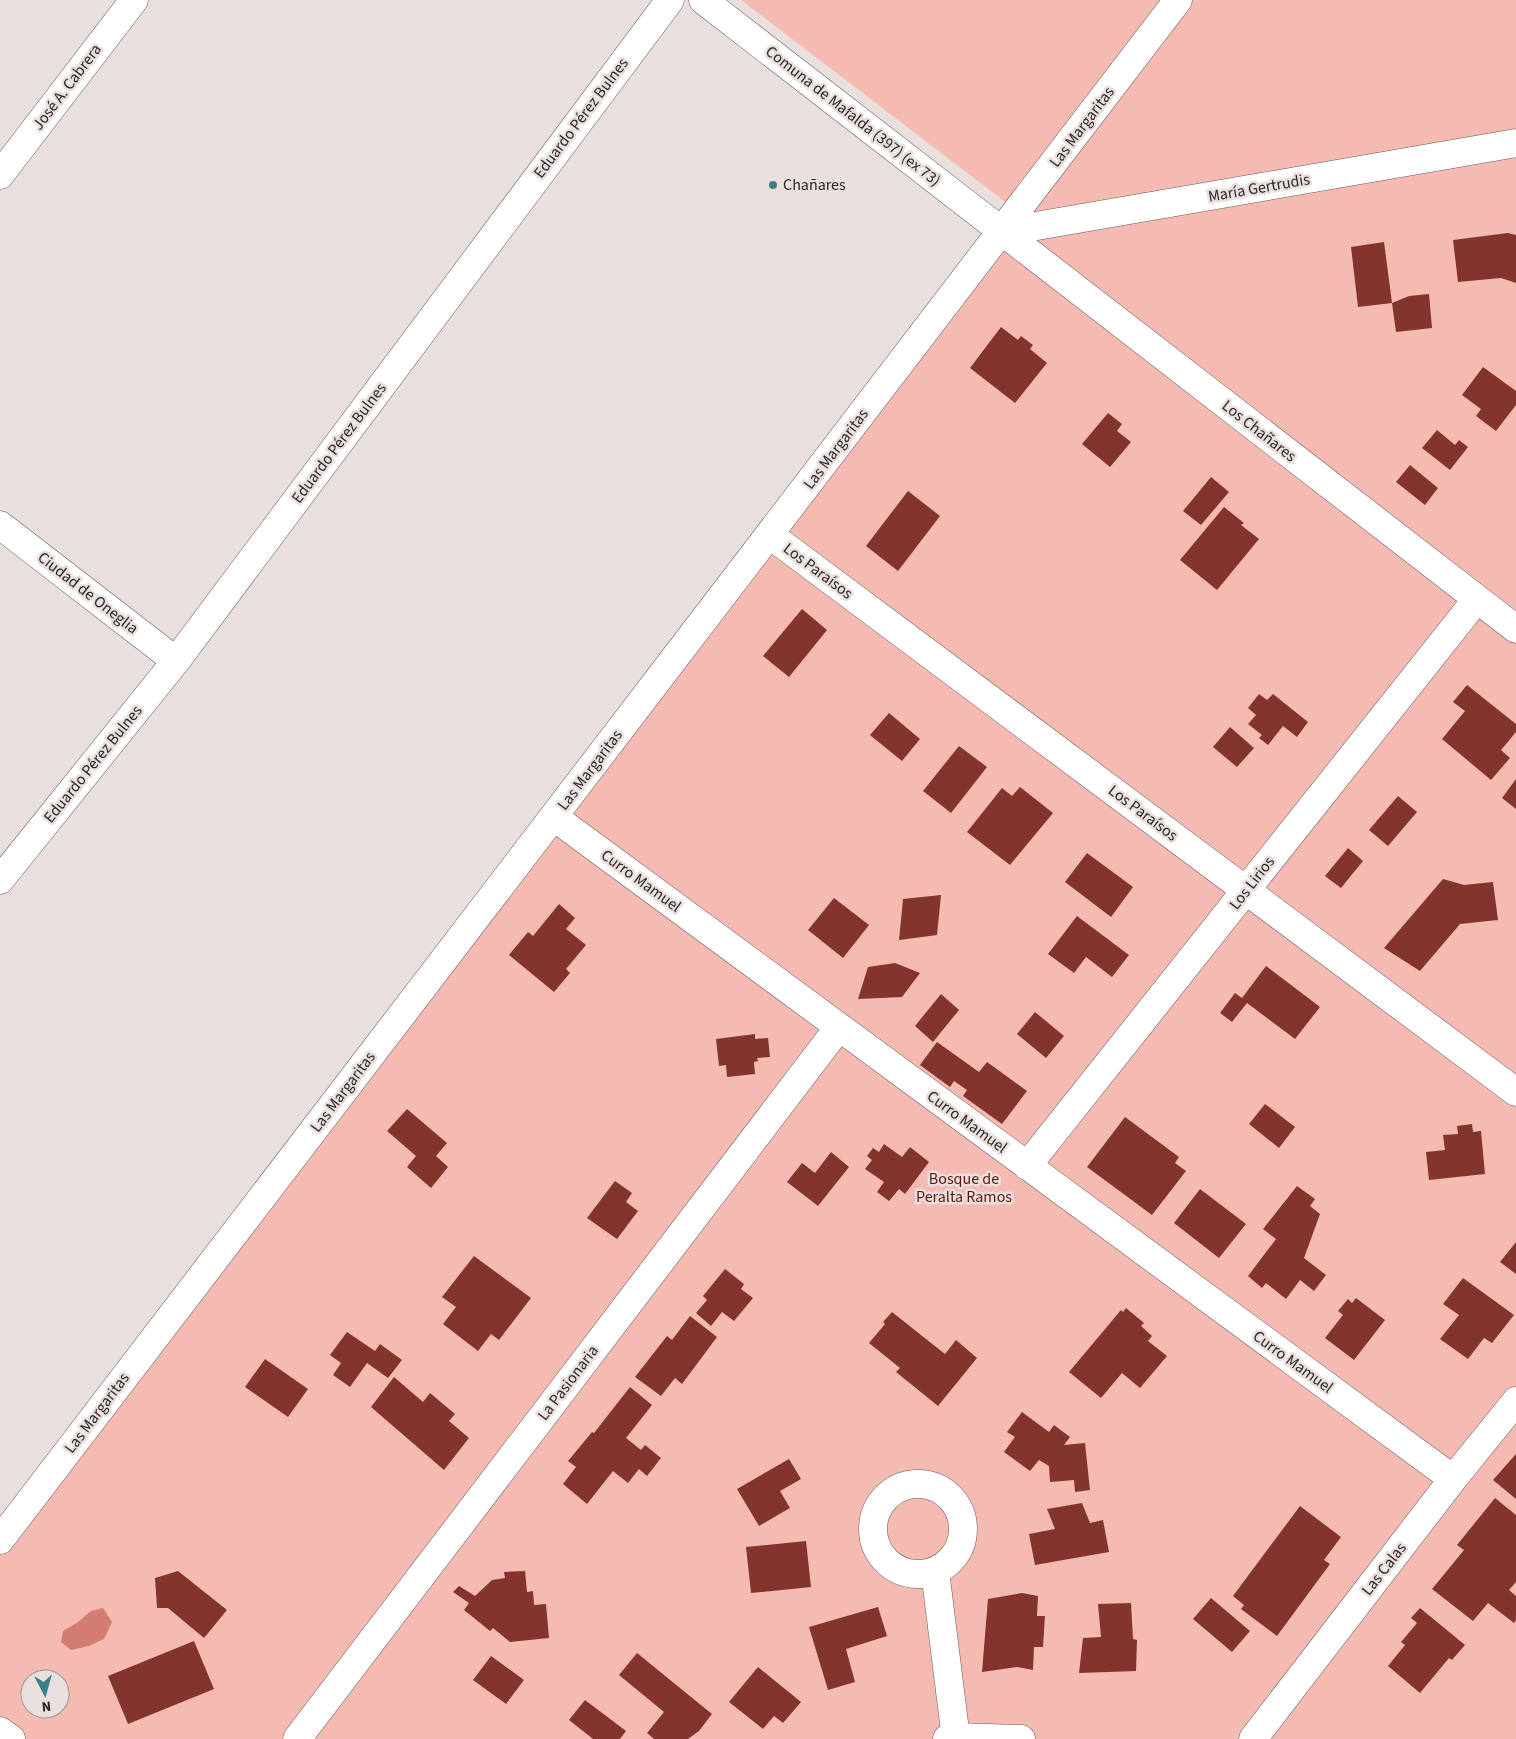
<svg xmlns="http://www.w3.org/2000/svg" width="1516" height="1739" font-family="'Source Sans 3',sans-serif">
<rect width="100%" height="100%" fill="#e9e0de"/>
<path fill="#f5bbb2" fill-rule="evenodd" d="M741,0h775v1739h-1516v-200l1017,-1328zM30,1679h30v30h-30z"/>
<path fill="#d37d72" d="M103,1608l9,14 -8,17 -15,7 -18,4 -10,-8 2,-11 15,-9 13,-11z"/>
<path fill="#82342d" d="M1508,233l8,2v48l-15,-5 -43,4 -5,-42z
M1384,242l8,61 -34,4 -7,-60z
M1429,294l3,34 -36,4 -4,-29 17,-7z
M1001,327l17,13 3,-4 12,9 -3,4 17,14 -32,40 -45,-35z
M1483,367l33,24v14l-20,26 -20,-15 5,-7 -19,-14z
M1108,413l14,11 -5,7 14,11 -21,25 -28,-23z
M1437,430l18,15 4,-5 9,7 -18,23 -28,-22z
M1410,465l28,23 -13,17 -29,-23z
M1211,477l18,15 -28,33 -18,-14z
M908,491l32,25 -42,55 -32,-25z
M1224,507l20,16 -3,2 18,14 -42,51 -37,-30z
M802,609l25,21 -38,47 -26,-21z
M1467,685l49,39v8l-15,18 9,8 -19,22 -49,-41 23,-28 -12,-9z
M1259,694l8,6 6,-6 35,28 -11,15 -14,-11 -15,19 -9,-7 3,-3 -14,-11 8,-9 -8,-7z
M889,713l31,26 -18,22 -32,-26z
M1230,727l24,21 -17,19 -24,-20z
M959,746l28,21 -36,46 -28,-22z
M1516,779v30l-14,-11z
M1020,787l33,26 -43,52 -43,-33 35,-44 10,8z
M1398,796l19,16 -29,34 -19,-16z
M1348,848l15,13 -22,27 -16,-12z
M1087,853l46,34 -22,30 -46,-35z
M1443,879l21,6 29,-3 5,38 -38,4 -40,47 -36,-23z
M941,895l-4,40 -38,5 4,-41z
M834,898l35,27 -26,33 -35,-28z
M559,904l16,14 -9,11 20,16 -20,24 4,4 -16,19 -45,-37 19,-23 5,4z
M1077,916l52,39 -17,22 -26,-20 -12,16 -26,-19z
M895,963l25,10 -18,24 -44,2 10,-32z
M1266,966l54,41 -25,32 -48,-36 -15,19 -12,-9 15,-20 7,5z
M941,994l18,16 -26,32 -18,-16z
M1035,1012l29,24 -18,22 -29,-24z
M755,1034v5l13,-1 2,19 -13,1 1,3 -4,1 1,12 -28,3 -1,-12 -7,1 -3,-27z
M937,1042l42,30 8,-10 40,29 -25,33 -39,-28 4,-6 -13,-9 -4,6 -30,-22z
M1265,1104l30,23 -16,21 -30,-24z
M407,1109l40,34 -11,13 12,11 -17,21 -24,-21 9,-11 -29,-25z
M1125,1117l54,40 -4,6 11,8 -34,44 -65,-48z
M1472,1124l1,8 8,-1 4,43 -56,6 -3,-28 19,-2 -2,-15 15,-1 -1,-8z
M884,1144l18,13 8,-10 19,15 -24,32 -6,-5 -10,12 -12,-9 7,-10 -19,-13 7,-9 -5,-4 6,-8 6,4z
M831,1152l18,15 -31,39 -31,-24 15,-19 13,10z
M615,1181l17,12 -6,9 12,9 -21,28 -30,-21z
M1297,1186l18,13 -5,7 10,8 -16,44 22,17 -12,16 -14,-11 -14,19 -20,-16 -4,5 -14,-12 28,-37 -13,-10z
M1200,1189l46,35 -27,34 -45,-35z
M1516,1242v32l-16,-12z
M474,1256l57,42 -32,42 -8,-6 -13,17 -35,-27 13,-17 -14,-10z
M725,1269l19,15 -3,5 12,9 -19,23 -12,-9 -11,14 -15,-13 11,-13 -4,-4z
M1463,1278l51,37 -22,28 -8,-5 -16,21 -28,-20 19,-24 -16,-11z
M1356,1298l29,22 -31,40 -29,-22 18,-23 -5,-4 10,-12 4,4z
M1126,1308l18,15 -3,3 11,10 -4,5 19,15 -27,32 -18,-15 -21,25 -32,-26 52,-62 2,2z
M892,1312l53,42 11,-14 21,18 -39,48 -42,-34 4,-4 -31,-25 16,-19 -2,-2z
M690,1316l27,21 -35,47 -7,-6 -14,18 -26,-19 32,-41 5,4z
M347,1332l28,19 5,-7 22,16 -14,18 -21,-15 -17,24 -17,-12 8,-12 -11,-8z
M265,1359l43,30 -20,28 -43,-30z
M394,1377l29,25 7,-9 25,21 -6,7 20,17 -25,32 -73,-63z
M630,1387l22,18 -26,33 15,12 4,-5 16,13 -14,18 -8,-7 -11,14 -15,-12 -26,33 -24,-20 13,-17 -8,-6 24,-29 2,1z
M1022,1412l27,20 5,-7 16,12 -6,8 21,-2 5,47 -15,2 -1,-12 -24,2 -1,-16 -10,-6 -9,11 -26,-19 11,-15 -8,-5z
M1516,1454v45l-23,-19z
M789,1459l12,20 -21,12 10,17 -31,18 -22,-37z
M1495,1498l21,17v67l-7,8 7,6v24l-2,3 -26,-20 -15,18 -41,-32 32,-39 -7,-5z
M1082,1503l8,20 13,-3 6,32 -74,13 -6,-31 26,-5 -8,-20z
M1300,1506l41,31 -17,23 6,4 -53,72 -36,-27 3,-4 -11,-9z
M806,1541l5,46 -60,6 -5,-46z
M178,1571l49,39 -23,28 -36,-30h-11l-2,-30z
M525,1571l2,21 6,-1 1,14 12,-1 3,34 -39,4 -17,-14 -3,3 -26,-21 5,-7 -16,-11 6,-6 16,10 17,-16 13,-2 -1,-6z
M1022,1593l16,3 -1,20h8l-2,31h-9l-1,23 -16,-3 -35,5 6,-73z
M1211,1598l39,33 -18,21 -39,-33z
M1131,1603l2,36 4,1 -1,31 -57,2 4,-35 18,-1 -3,-33z
M878,1607l9,29 -41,13 9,33 -27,8 -19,-63z
M1420,1608l45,37 -13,15 -3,-2 -29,35 -32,-27 17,-21 -4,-3 16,-19 -6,-5z
M194,1641l20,48 -86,35 -20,-48z
M637,1653l75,61 -13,17 -11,8h-34l-7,-6 17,-21 -45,-37z
M491,1656l33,24 -18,24 -33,-24z
M758,1667l43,35 -18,21 -9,-7 -11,13 -34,-27z
M585,1700l41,31 -6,8h-27l-24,-19z"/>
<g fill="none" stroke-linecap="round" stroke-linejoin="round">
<defs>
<path id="minor" d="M703,0l813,629
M0,175l134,-175
M1002,232l514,-89
M0,525l176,136
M770,535l746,557
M554,817l899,662
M0,880l176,-219 494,-661
M1027,1166l450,-567
M873 1529a45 45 0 1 1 90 0a45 45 0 1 1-90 0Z
M935,1571l21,168
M0,1731l11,8
M297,1739l542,-712
M947,1739l9,-2 65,2
M1253,1739l200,-260 63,-78"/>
<path id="tertiary" d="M0,1540l1178,-1540"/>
</defs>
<use href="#minor" stroke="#625a59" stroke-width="29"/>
<use href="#tertiary" stroke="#625a59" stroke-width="29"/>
<use href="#minor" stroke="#fff" stroke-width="28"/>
<use href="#tertiary" stroke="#fff" stroke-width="28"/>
</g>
<circle fill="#39808a" stroke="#e9e0de" stroke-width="2" cx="773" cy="185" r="5"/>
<g text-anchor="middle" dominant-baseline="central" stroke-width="5" stroke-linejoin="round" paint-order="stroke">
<g font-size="16" fill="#2a2626" stroke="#e9e0de">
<text transform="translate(67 87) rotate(-53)">José A. Cabrera</text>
<text transform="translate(853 116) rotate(38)">Comuna de Mafalda (397) (ex 73)</text>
<text transform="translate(581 118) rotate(-53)">Eduardo Pérez Bulnes</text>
<text transform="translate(1082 127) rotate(-53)">Las Margaritas</text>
<text transform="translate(1259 188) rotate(-10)">María Gertrudis</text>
<text transform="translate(1259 431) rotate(38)">Los Chañares</text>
<text transform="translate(339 443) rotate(-53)">Eduardo Pérez Bulnes</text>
<text transform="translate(836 449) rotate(-53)">Las Margaritas</text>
<text transform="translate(818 571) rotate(37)">Los Paraísos</text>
<text transform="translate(88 593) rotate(38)">Ciudad de Oneglia</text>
<text transform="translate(93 764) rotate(-51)">Eduardo Pérez Bulnes</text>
<text transform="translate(590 770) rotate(-53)">Las Margaritas</text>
<text transform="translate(1143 813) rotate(37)">Los Paraísos</text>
<text transform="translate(641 881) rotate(36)">Curro Mamuel</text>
<text transform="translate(1252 883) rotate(-52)">Los Lirios</text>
<text transform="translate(343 1092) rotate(-53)">Las Margaritas</text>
<text transform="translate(967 1122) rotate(36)">Curro Mamuel</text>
<text transform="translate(1293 1362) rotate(36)">Curro Mamuel</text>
<text transform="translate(568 1383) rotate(-53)">La Pasionaria</text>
<text transform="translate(97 1413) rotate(-53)">Las Margaritas</text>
<text transform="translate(1384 1569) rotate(-52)">Las Calas</text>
</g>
<g font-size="16" fill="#2a2626" stroke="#e9e0de" text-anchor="start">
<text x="783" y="185">Chañares</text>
</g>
<g font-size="16" fill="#621410" stroke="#e9e0de">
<text x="964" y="1179">Bosque de<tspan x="964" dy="18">Peralta Ramos</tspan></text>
</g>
</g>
<g transform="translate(45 1694) rotate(174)"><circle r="24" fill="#e9e0de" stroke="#9d9694"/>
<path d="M0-4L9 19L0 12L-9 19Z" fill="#39808a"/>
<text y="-8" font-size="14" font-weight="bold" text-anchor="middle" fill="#2a2626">N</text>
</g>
</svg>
